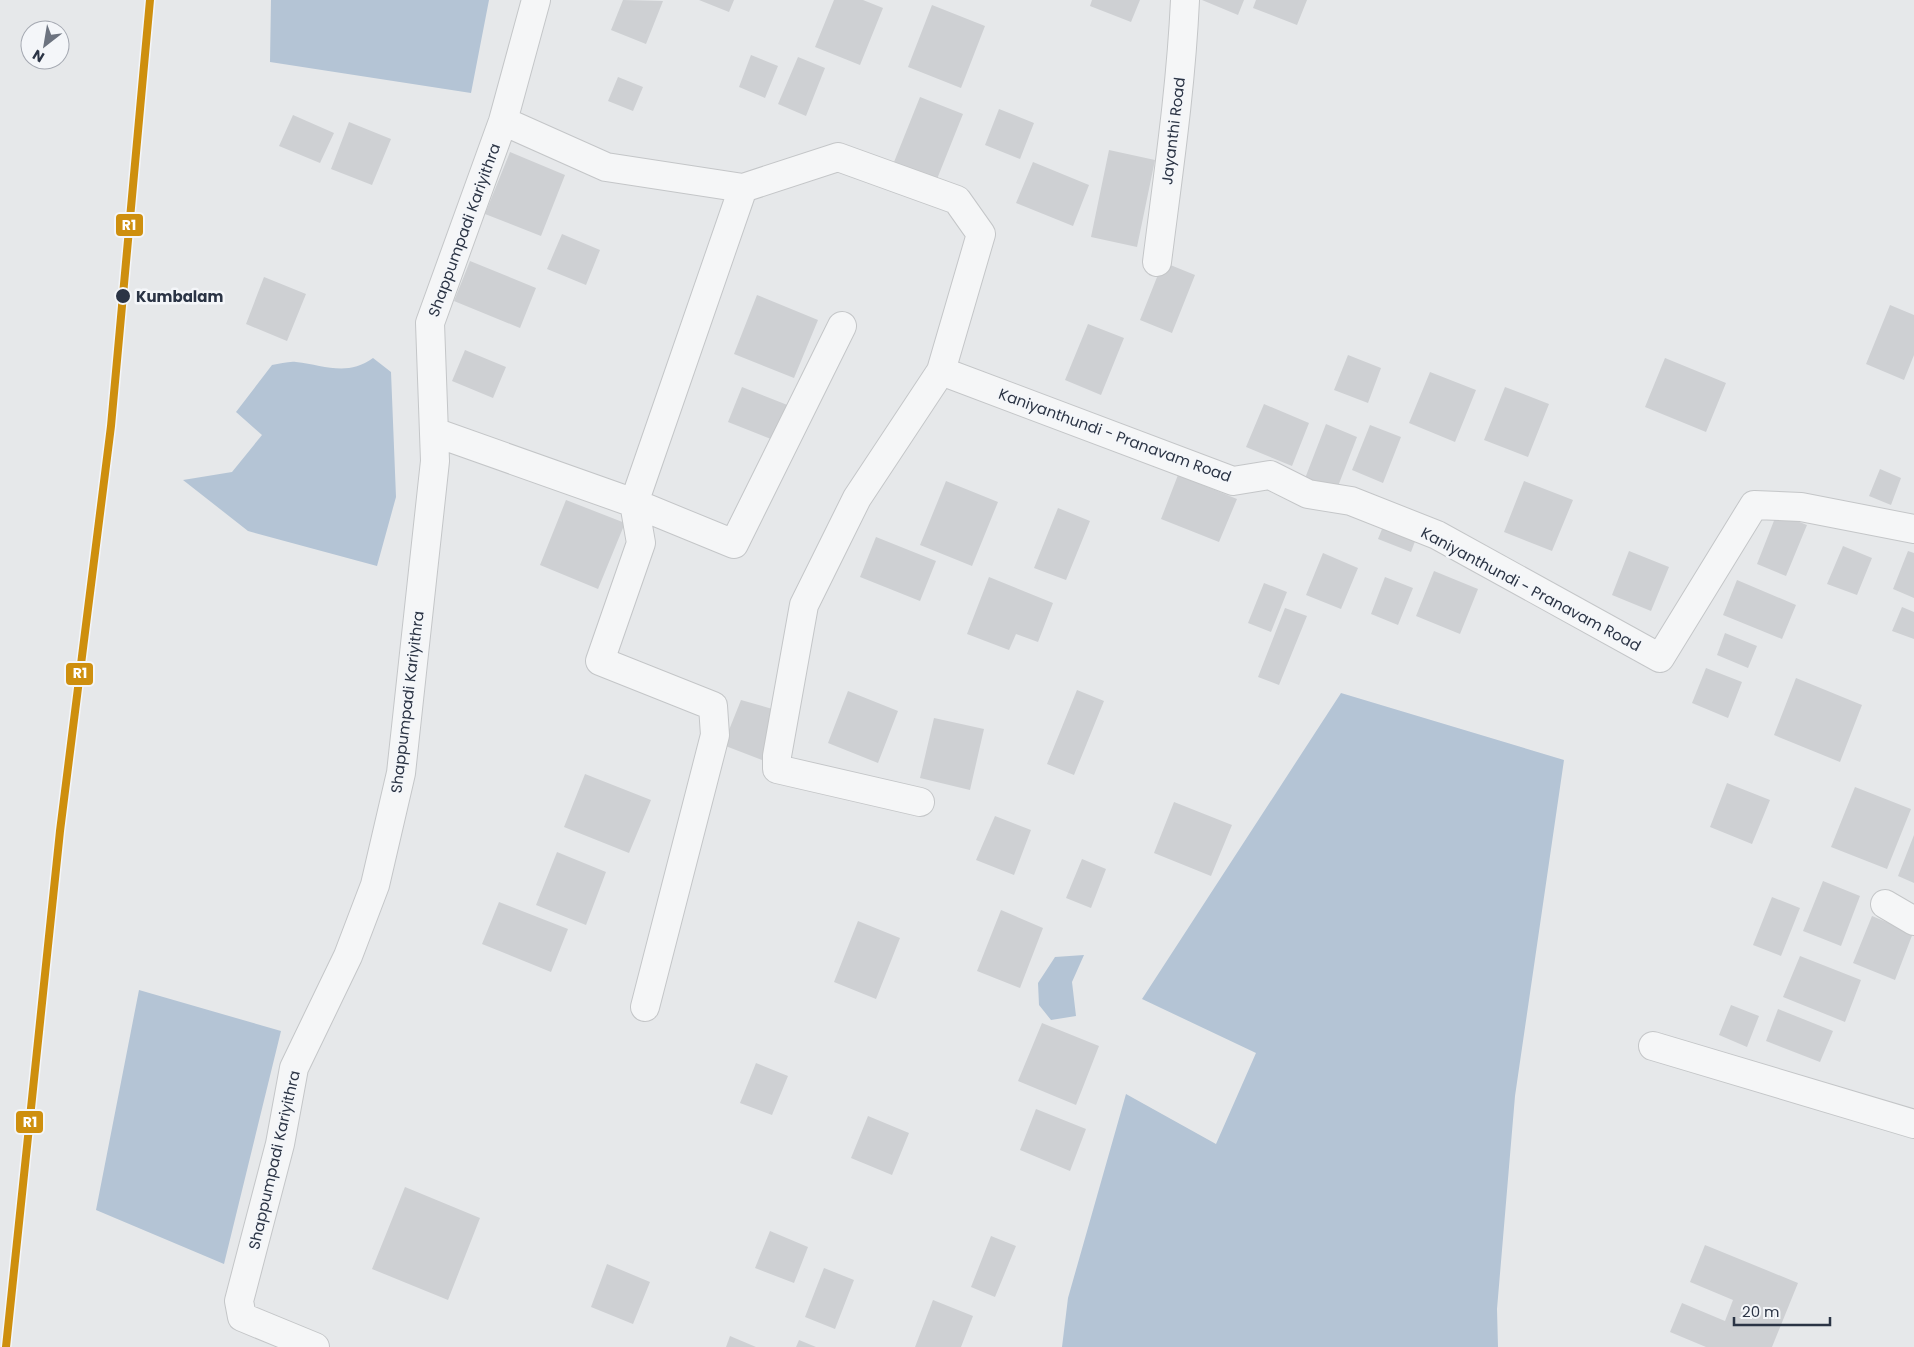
<svg xmlns="http://www.w3.org/2000/svg" width="1914" height="1347" font-family="Poppins,sans-serif">
<rect width="100%" height="100%" fill="#e6e8ea"/>
<path fill="#b4c4d5" d="M271,0h218l-18,93 -201,-31z
M373,358l18,14 5,125 -19,69 -129,-35 -65,-51 49,-8 30,-37 -26,-23 36,-47c8,-1 17,-4 24,-3 28,3 51,15 77,-4z
M1341,693l223,67 -49,336 -18,213 1,38h-436l6,-49 58,-204 90,50 40,-91 -114,-54z
M1084,955l-12,27 4,34 -25,4 -12,-15 -1,-22 17,-26z
M139,990l142,41 -57,233 -128,-54z"/>
<path fill="#ced0d3" d="M623,0l40,1 -17,43 -35,-14z
M699,0h35l-5,12z
M834,0h29l20,8 -23,57 -45,-18z
M1092,0h48l-9,22 -41,-16z
M1202,0h42l-6,15z
M1256,0h51l-10,25 -44,-17z
M932,5l53,21 -24,62 -53,-21z
M751,55l27,11 -13,32 -26,-11z
M798,57l27,11 -19,48 -28,-12z
M618,77l25,10 -10,24 -25,-10z
M920,97l43,17 -26,65 -43,-17z
M999,109l35,14 -14,36 -35,-14z
M293,115l41,18 -14,30 -41,-17z
M349,122l42,17 -19,46 -41,-16z
M1109,150l46,10 -18,87 -46,-10z
M510,152l55,23 -24,61 -56,-22z
M1033,162l56,23 -16,41 -57,-23z
M562,234l38,16 -14,35 -39,-16z
M470,261l66,27 -16,40 -66,-27z
M1163,262l32,13 -23,58 -32,-13z
M264,277l42,17 -19,47 -41,-17z
M757,295l61,25 -24,58 -60,-24z
M1890,305l24,10v40l-10,25 -38,-16z
M1088,324l36,14 -23,57 -36,-15z
M465,350l41,17 -13,31 -41,-17z
M1348,355l33,13 -13,35 -34,-13z
M1665,358l61,25 -20,49 -61,-25z
M1430,372l46,18 -21,52 -46,-19z
M742,387l48,19 -14,35 -48,-19z
M1505,387l44,17 -21,53 -44,-17z
M1264,404l45,19 -17,43 -46,-19z
M1326,424l31,13 -22,57 -31,-13z
M1370,425l31,12 -18,46 -31,-13z
M1880,469l21,9 -10,27 -22,-9z
M1178,475l59,24 -18,43 -58,-23z
M946,481l52,21 -26,64 -52,-21z
M1524,481l49,19 -21,51 -48,-19z
M566,500l59,23 -27,66 -58,-24z
M1058,508l32,13 -24,59 -32,-12z
M1777,513l30,12 -21,51 -29,-12z
M1384,524l33,12 -6,16 -33,-13z
M876,537l60,24 -16,40 -60,-24z
M1843,546l29,12 -15,37 -30,-11z
M1629,551l40,16 -18,44 -39,-16z
M1908,551l6,2v45l-21,-9z
M1323,553l35,15 -17,41 -35,-14z
M1434,571l44,18 -18,45 -44,-18z
M989,577l64,26 -15,39 -22,-8 -7,16 -42,-16z
M1385,577l28,11 -15,37 -27,-11z
M1737,580l59,25 -14,34 -59,-24z
M1264,583l23,9 -16,40 -23,-9z
M1902,607l12,5v27l-22,-8z
M1285,608l22,8 -28,69 -21,-8z
M1725,633l32,13 -9,22 -31,-13z
M1706,668l36,14 -14,36 -36,-15z
M1796,678l66,27 -22,57 -66,-27z
M1077,690l27,11 -30,74 -27,-11z
M848,691l50,20 -20,52 -50,-20z
M741,700l35,10 -14,50 -39,-15z
M934,718l50,11 -14,61 -50,-12z
M585,774l66,26 -22,53 -65,-26z
M1727,783l43,17 -18,44 -42,-17z
M1855,787l56,22 -24,60 -56,-22z
M1174,802l58,23 -21,51 -57,-23z
M995,816l36,14 -17,45 -38,-15z
M1914,835v48l-16,-7z
M557,852l49,20 -20,53 -50,-20z
M1082,859l24,10 -15,39 -25,-10z
M1823,881l37,15 -19,50 -38,-15z
M1772,897l28,11 -19,48 -28,-11z
M499,902l69,27 -17,43 -69,-28z
M1001,910l42,18 -23,60 -43,-17z
M1872,916l41,17 -18,47 -42,-17z
M858,921l42,17 -24,61 -42,-17z
M1800,956l61,24 -16,42 -62,-25z
M1731,1005l28,11 -12,31 -28,-12z
M1778,1009l55,22 -13,31 -54,-21z
M1042,1023l57,23 -23,59 -58,-24z
M756,1063l32,13 -16,39 -32,-12z
M1036,1109l50,20 -16,42 -50,-21z
M868,1116l41,17 -17,42 -41,-17z
M405,1187l75,31 -32,82 -76,-31z
M770,1231l38,16 -14,36 -39,-15z
M991,1236l25,10 -21,51 -24,-10z
M1705,1245l93,38 -26,64h-66l-36,-15 12,-29 43,18 8,-21 -43,-18z
M607,1264l43,18 -17,42 -42,-17z
M824,1268l30,12 -19,49 -30,-12z
M933,1300l40,16 -12,31h-46z
M730,1336l26,11h-30z
M799,1340l17,7h-20z"/>
<g fill="none" stroke-linecap="round" stroke-linejoin="round">
<defs>
<path id="minor" d="M503,121l103,46 137,21 95,-31 119,43 24,34 -40,137 292,110 37,-6 38,19 43,7 86,34 223,123 94,-153 47,2 113,22
M743,188l-109,315 100,41 108,-218
M1157,262c11,-87 24,-174 28,-262
M434,432l200,71 7,40 -41,118 113,45 2,29 -70,272
M920,802l-143,-33v-13l27,-151 53,-107 84,-127
M1885,904l29,17
M1653,1046l261,78
M315,1347l-73,-30 -3,-16 41,-157 14,-76 54,-112 27,-71 26,-112 34,-312 -5,-138 73,-202 33,-121"/>
</defs>
<use href="#minor" stroke="#c4c6c8" stroke-width="30"/>
<use href="#minor" stroke="#f5f6f7" stroke-width="28"/>
<path stroke="#cecfd2" stroke-width="4" stroke-dasharray="2.5 5" stroke-linecap="butt" d="M6,1347l54,-516 51,-405 39,-426"/>
<defs>
<path id="rail-1" d="M6,1347l54,-516 51,-405 39,-426"/>
</defs>
<use href="#rail-1" stroke="#f4f6f9" stroke-width="11"/>
<use href="#rail-1" stroke="#ce8f0e" stroke-width="8"/>
</g>
<circle fill="#2b3445" stroke="#f4f6f9" stroke-width="2" cx="123" cy="296" r="8"/>
<g text-anchor="middle" dominant-baseline="central" stroke-width="5" stroke-linejoin="round" paint-order="stroke">
<g font-size="15" fill="#2b3445" stroke="#f4f6f9">
<text transform="translate(1173 131) rotate(-83)">Jayanthi Road</text>
<text transform="translate(464 230) rotate(-70)">Shappumpadi Kariyithra</text>
<text transform="translate(1115 435) rotate(20)">Kaniyanthundi - Pranavam Road</text>
<text transform="translate(1531 589) rotate(28)">Kaniyanthundi - Pranavam Road</text>
<text transform="translate(407 702) rotate(-83)">Shappumpadi Kariyithra</text>
<text transform="translate(274 1160) rotate(-77)">Shappumpadi Kariyithra</text>
</g>
<g font-size="15" font-weight="bold" fill="#2b3445" stroke="#f4f6f9" text-anchor="start">
<text x="136" y="296">Kumbalam</text>
</g>
</g>
<g stroke="#f4f6f9" stroke-width="2">
<rect x="115" y="213" width="29" height="24" rx="5" fill="#ce8f0e"/>
<rect x="65" y="662" width="29" height="24" rx="5" fill="#ce8f0e"/>
<rect x="15" y="1110" width="29" height="24" rx="5" fill="#ce8f0e"/>
</g>
<g font-size="14" text-anchor="middle" font-weight="bold" fill="#fff">
<text x="129" y="230">R1</text>
<text x="80" y="678">R1</text>
<text x="30" y="1127">R1</text>
</g>
<g transform="translate(45 45) rotate(211)"><circle r="24" fill="#f4f6f9" stroke="#a4a8b1"/>
<path d="M0-4L9 19L0 12L-9 19Z" fill="#6c737f"/>
<text y="-8" font-size="14" font-weight="bold" text-anchor="middle" fill="#2b3445">N</text>
</g>
<path d="M1734 1317v8h96v-8" fill="none" stroke="#2b3445" stroke-width="2.5"/>
<text x="1742" y="1317" font-size="15" fill="#2b3445" stroke="#f4f6f9" stroke-width="4" paint-order="stroke">20 m</text>
</svg>
